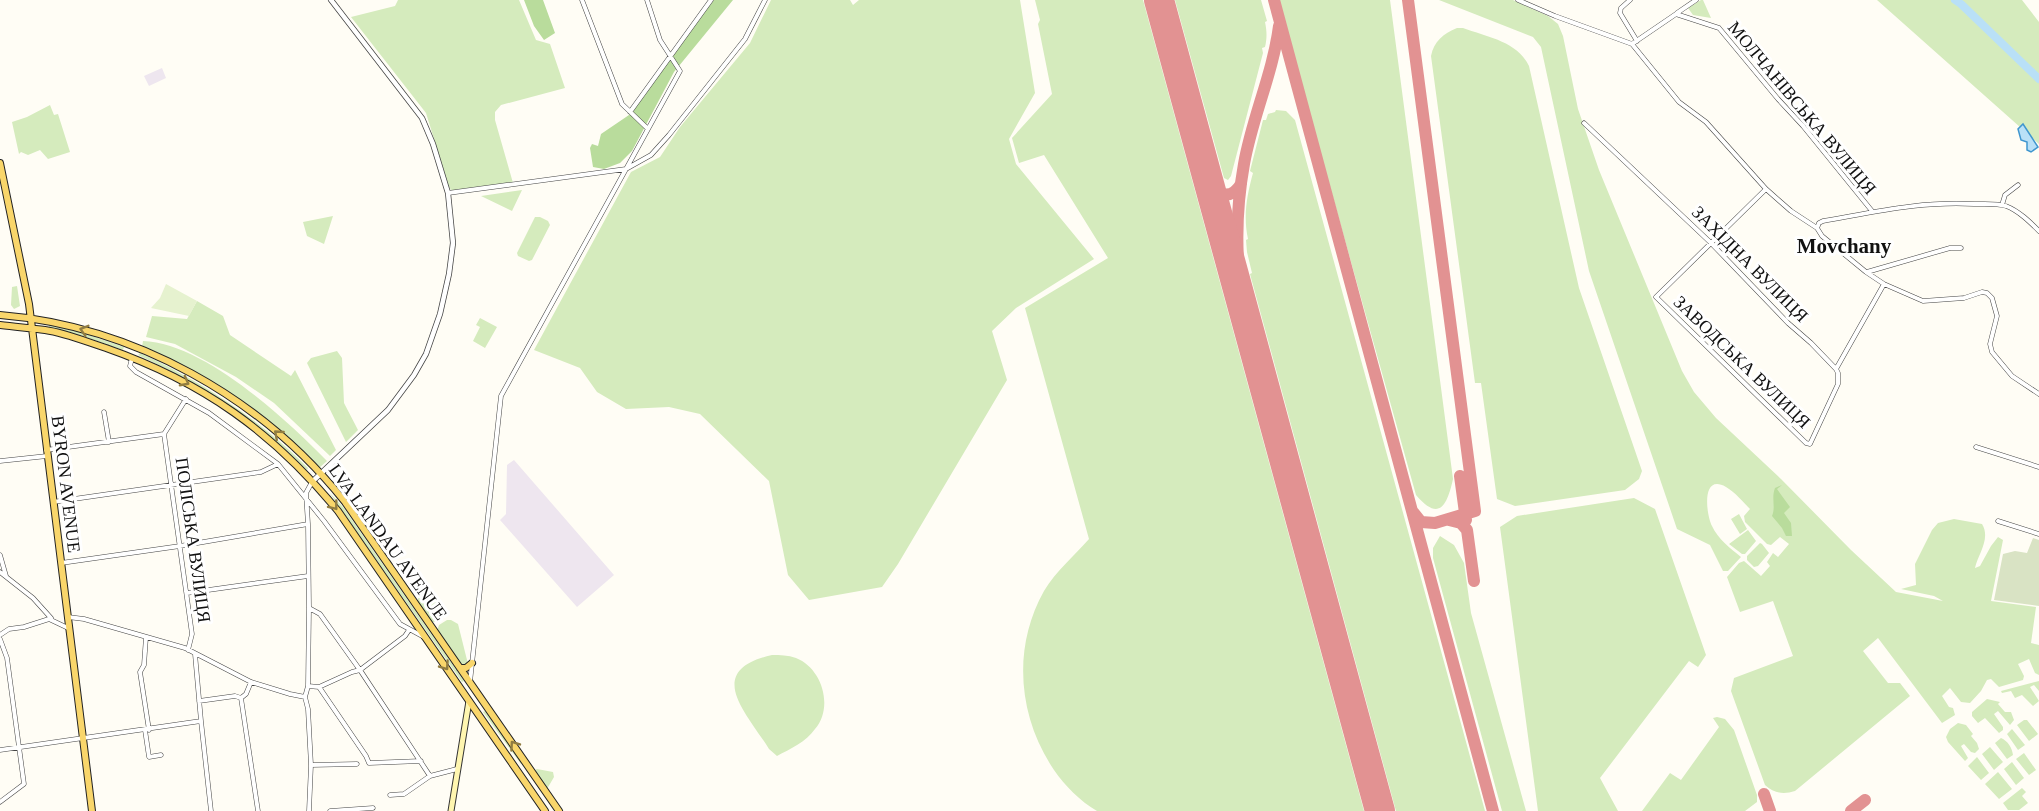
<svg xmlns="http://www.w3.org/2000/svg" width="2039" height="811" font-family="'Times New Roman',serif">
<rect width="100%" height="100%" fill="#fffdf5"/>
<path fill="#eee6ef" d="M162,68l4,10 -17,8 -5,-10z
M514,460l100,115 -37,32 -77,-87 6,-6 1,-49z"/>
<path fill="#d5ebbd" d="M398,0h121l17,40 14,4 15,44 -64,17 -6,7v8l18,63 -61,8 -3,-4 -23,-74 -75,-96 44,-11z
M771,0h79l3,5 6,-5h161l15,93 -26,46 7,25 78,95 -78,49 -24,23 15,49 -109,184 -16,23 -73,13 -21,-25 -19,-94 -69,-67 -31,-7 -43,2 -29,-17 -17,-24 -46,-18 97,-178 29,-15 20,-30 70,-84z
M1035,0h108l221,811h-267c-17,-10 -32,-25 -43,-41 -36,-53 -42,-122 -10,-179 12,-20 30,-35 45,-52l-64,-231 83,-50 -64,-103 -25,8 -7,-25 40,-44 -14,-70 2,-4z
M1175,0h86l6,21 -2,1c2,10 2,16 0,25l-3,1 1,5 -32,123 -3,4 -4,-2z
M1278,0h112l63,479c-6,27 -14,43 -37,16z
M1439,0h74l35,16 10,8 5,12 15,73 21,61 83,201 12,21 22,26 65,61 70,71 45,42 47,9 -9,-5 -33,-7 15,-4 -1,-21 17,-34 6,-7 16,-4 28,5c9,15 -4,30 -7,44l5,-2 11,-20 7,-9 5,3 -12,61 45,6 -5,36 8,2v30l-4,-2 -6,-14 -11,5 6,12 -1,4 -24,7 -8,-8 -4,1 -6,11 -11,12 -9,-1 -11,-14 -8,8 7,11 4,1 2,7 -13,8 -64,-85 -15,13 25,32h12l10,13 -115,95c-12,4 -21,2 -30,-6l-34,-94 3,-13 59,-22 -20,-55 -33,11 -13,-35 12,-14 5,-2 17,15 9,-10 -3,-4 6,-9 5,4 11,-13 -9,-7 -9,8 -4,-1 -22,-22 -1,-6 6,-7c-6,-6 -15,-17 -24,-22 -25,-14 -20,27 -14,39 6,13 18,22 29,31l-13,14h-5l-13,-26 -33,-16 -88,-258 -48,-224 -8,-10z
M1701,0h2l8,18 -18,-3 -5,-7z
M1877,0h145l17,22v122z
M1457,28h6c24,9 54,13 66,38l50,222 63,183 -3,8 -14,11 -110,16 -18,-7 -16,-116h-6l-44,-327c3,-15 12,-22 26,-28z
M50,105l4,10 4,-1 12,38 -22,7 -8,-9 -12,5 -7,-3 -2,2 -7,-32 15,-5z
M1276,110l10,1 9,9 190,691h-89l-146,-537 2,-1 -5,-21 -1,-12 2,-1c-5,-23 -1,-44 5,-66l-3,-2 13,-51h3l2,-6 7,-2z
M522,190l-10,21 -31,-15z
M333,216l-9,28 -17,-8 -4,-14z
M535,217h5l8,4 2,4 -18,35 -3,1 -11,-5 -1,-3z
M17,286l3,20 -6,3 -3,-4 1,-18z
M197,301l26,15 7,19 61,41 4,-6 41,80 -6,6 -56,-53 -38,-26 -61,-33 -29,-7 6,-21 35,3z
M480,318l17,9 -12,21 -12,-7 7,-14 -4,-2z
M49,325l34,8 41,14 -1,3 -40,-14 -34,-9z
M143,341c61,2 143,78 184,120l-8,7c-19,-17 -38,-36 -58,-52 -35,-29 -77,-52 -119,-69z
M337,351l5,7 2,45 14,27 -12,12 -39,-79 4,-5z
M140,353c63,29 119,66 168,115l-1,2c-51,-51 -104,-85 -169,-115z
M329,492l14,15 121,174 -2,1z
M1634,498l21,11 51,146 -8,12 -9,-6 -89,117 18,33h-80l-38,-284 17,-11z
M1739,514l8,15 -7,5 -9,-15z
M1748,530l8,11 -11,13h-3l-13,-10z
M1440,536l14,9 10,18 7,50 55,198h-24l-69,-253v-10z
M1760,543l2,1 7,9 -11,13 -4,1 -7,-7v-4z
M418,597c15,-1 21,4 28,18l-9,7h-6l-13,-19z
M447,620h4l7,4 10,40 -7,3 -24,-36 2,-6z
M772,655c8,0 16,0 24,3 26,10 38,49 19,71 -9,13 -25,20 -38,27l-8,-7c-23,-37 -66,-78 3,-94z
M2039,681v10l-5,-6 -4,2 9,14 -6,5 -11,-11 -7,3 -4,-7 -9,2 -1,-2z
M1987,699l13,3 -2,2 7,8h6l3,8 -4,5 -12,-14 -4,3 9,13v3l-4,3 -14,-15 -7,5 -6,-7v-4z
M485,711l36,50v3l-38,-52z
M1717,717l8,2 9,11 23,65v7l-12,9h-103l28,-38 11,7 38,-53 -6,-9z
M2024,720h3l11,14 -9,7 -12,-16z
M1958,723l8,2 7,9 -2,2 6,7 2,6 -4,4 -4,-1 -7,-8 -3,2 7,12 -3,3 -17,-19 -2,-5 4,-8z
M2012,729l13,16 -7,5 -11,-16z
M2001,738c7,3 11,10 12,17l-6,4 -12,-16z
M1990,747l13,15 -9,8 -12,-16z
M2024,753l12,17 -7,5 -13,-16z
M1977,757l12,16 -8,7 -13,-14z
M2012,762l12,16 -8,7 -12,-16z
M537,769l16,3 1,5 -7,12 -12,-19z
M1998,772l14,17 -13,10 -14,-15z
M2022,788l4,4 -4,4 6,7 -9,7h-11l-5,-7z"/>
<path fill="#b9dc9c" d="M524,0h19l12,33 -11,7 -10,-14z
M714,0h19l-59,72 -42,79 -12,12 -16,6 -11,-2 -3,-19 2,-4 6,2 3,-12 28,-19 23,-36z
M1782,485l-5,4 13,18 -6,6 7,10 1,13h-6l-4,-8 -10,-12c4,-9 -1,-18 3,-28z"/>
<path fill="#d9e3c4" d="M2033,538l6,2v66l-45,-6 9,-46 12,-3 12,2z"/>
<path fill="#e6f2cf" d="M166,284l31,17 -8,15 -38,-8 9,-10z"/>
<path fill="#b9e0f7" stroke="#3f96cf" stroke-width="1.5" d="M2023,124l15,23 -7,5 -4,-2v-8l-6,-2 -3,-11z"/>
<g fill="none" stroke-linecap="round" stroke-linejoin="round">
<path stroke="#b9e0f7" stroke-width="8" d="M1955,0l6,4 78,75"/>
<path stroke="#e29292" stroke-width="12" d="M1274,0l219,811
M1408,0l67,511 -40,12 -14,-1 -8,-10
M1209,184c10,13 23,15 32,0
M1244,310c-9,-49 -9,-96 0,-146 8,-46 29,-91 35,-138
M1460,476l6,44
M1449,520l12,3 6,7 7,51
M1764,794l6,17
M1851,811l14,-11"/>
<path stroke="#e29292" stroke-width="30" d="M1159,0l221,811"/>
<defs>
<path id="minor" d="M582,0l40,104 26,25
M1518,0l37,16 77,28
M1630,0l-9,8 -1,5 17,28
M1677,13l19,-13
M1632,44l47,58 27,20 60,67 25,22 26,17 5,8 44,36 18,12 39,17 41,-3 18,-6 5,1 5,5 5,18 -7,28 2,8 20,24 27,18
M1632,44l44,-30 43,14 59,71 25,27 69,85
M630,112l81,-112
M1584,123l127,120 77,80 23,20 25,26 2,4v11l-28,60 -4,-1 -150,-146 110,-108
M448,193l178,-24 25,-14 18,-20 76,-96 20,-39
M2002,205l3,-10 13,-10
M1817,228l2,-5 4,-2c52,-9 98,-20 151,-17 10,0 23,-1 32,2 13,5 24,16 33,25
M1867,272l83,-24h11
M132,358l-2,8 6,6 73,41 69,51 46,57 76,103 24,13
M1836,369l48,-85
M104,412l5,30
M164,434l28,200 -4,16
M1976,447l63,20
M46,450l118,-16 22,-35
M0,461l47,-5
M53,502l208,-30 17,-8
M1998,521l41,13
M0,555l6,21
M61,563l119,-17 128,-22
M0,572l33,26 18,20
M187,593l121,-17
M309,608l11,6 40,56 70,106
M68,617l16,2 101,29 66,34 39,12 15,3
M0,635l9,-6 15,-2 25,-8 19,9
M146,637l-2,28 -4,7 9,58
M0,639l7,19 17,126 -24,18
M195,654l6,67 10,90
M251,682l-5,12 -5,4 17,113
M470,682l31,-286 179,-325 -20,-31 -13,-40
M308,686l11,1 33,-15 8,-2 45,-34 4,-6
M319,687l47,69 3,7 52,-2
M199,701l36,-5 6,2
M145,730l4,27 12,-2
M0,750l201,-29
M311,765l46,-1
M390,795l14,-1 26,-18 27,-7
M309,811l2,-46 -3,-56 -3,-12 3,-11 1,-78 -1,-84 -2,-31 6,-11
M330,811l43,-3"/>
<path id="tertiary" d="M313,481l75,-71 26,-35 12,-21 14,-40 9,-40 4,-31 -5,-50 -15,-49 -11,-26 -91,-118"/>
<path id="secondary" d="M451,811l18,-110"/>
<path id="primary" d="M0,163l29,141 63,507
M0,315c134,11 261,82 345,187l214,309
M0,325c15,2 30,3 45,5 21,3 42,12 61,18 97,34 167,84 232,163l207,300
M460,668h6l6,-5"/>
</defs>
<use href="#minor" stroke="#444" stroke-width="5"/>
<use href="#tertiary" stroke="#444" stroke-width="6"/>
<use href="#secondary" stroke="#333" stroke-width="7"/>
<use href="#primary" stroke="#222" stroke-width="8"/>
<use href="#minor" stroke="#fff" stroke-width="4"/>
<use href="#tertiary" stroke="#fff" stroke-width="4.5"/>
<use href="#secondary" stroke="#fff6b0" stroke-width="5"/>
<use href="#primary" stroke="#f9d66b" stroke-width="6"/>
</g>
<defs><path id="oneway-chevron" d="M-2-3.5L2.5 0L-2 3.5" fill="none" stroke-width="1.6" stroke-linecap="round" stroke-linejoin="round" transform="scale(1.5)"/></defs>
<g stroke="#917d42">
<use href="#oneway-chevron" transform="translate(84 330) rotate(-163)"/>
<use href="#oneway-chevron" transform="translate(185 382) rotate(28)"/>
<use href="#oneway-chevron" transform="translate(278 434) rotate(-139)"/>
<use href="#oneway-chevron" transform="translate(334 506) rotate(52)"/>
<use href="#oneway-chevron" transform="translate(445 666) rotate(55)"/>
<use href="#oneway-chevron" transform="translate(514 745) rotate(-125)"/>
</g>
<g text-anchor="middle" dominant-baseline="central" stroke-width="6" stroke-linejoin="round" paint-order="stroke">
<g font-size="18" fill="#111" stroke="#fff">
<text transform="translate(1802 108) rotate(50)">МОЛЧАНІВСЬКА ВУЛИЦЯ</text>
<text transform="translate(1750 264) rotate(45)">ЗАХІДНА ВУЛИЦЯ</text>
<text transform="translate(1742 362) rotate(44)">ЗАВОДСЬКА ВУЛИЦЯ</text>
<text transform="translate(66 484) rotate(83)">BYRON AVENUE</text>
<text transform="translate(193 540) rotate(82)">ПОЛІСЬКА ВУЛИЦЯ</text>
<text transform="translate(388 542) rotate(54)">LVA LANDAU AVENUE</text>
</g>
<g font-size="21" font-weight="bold" fill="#111" stroke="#fff">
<text x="1844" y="246">Movchany</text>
</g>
</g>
</svg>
